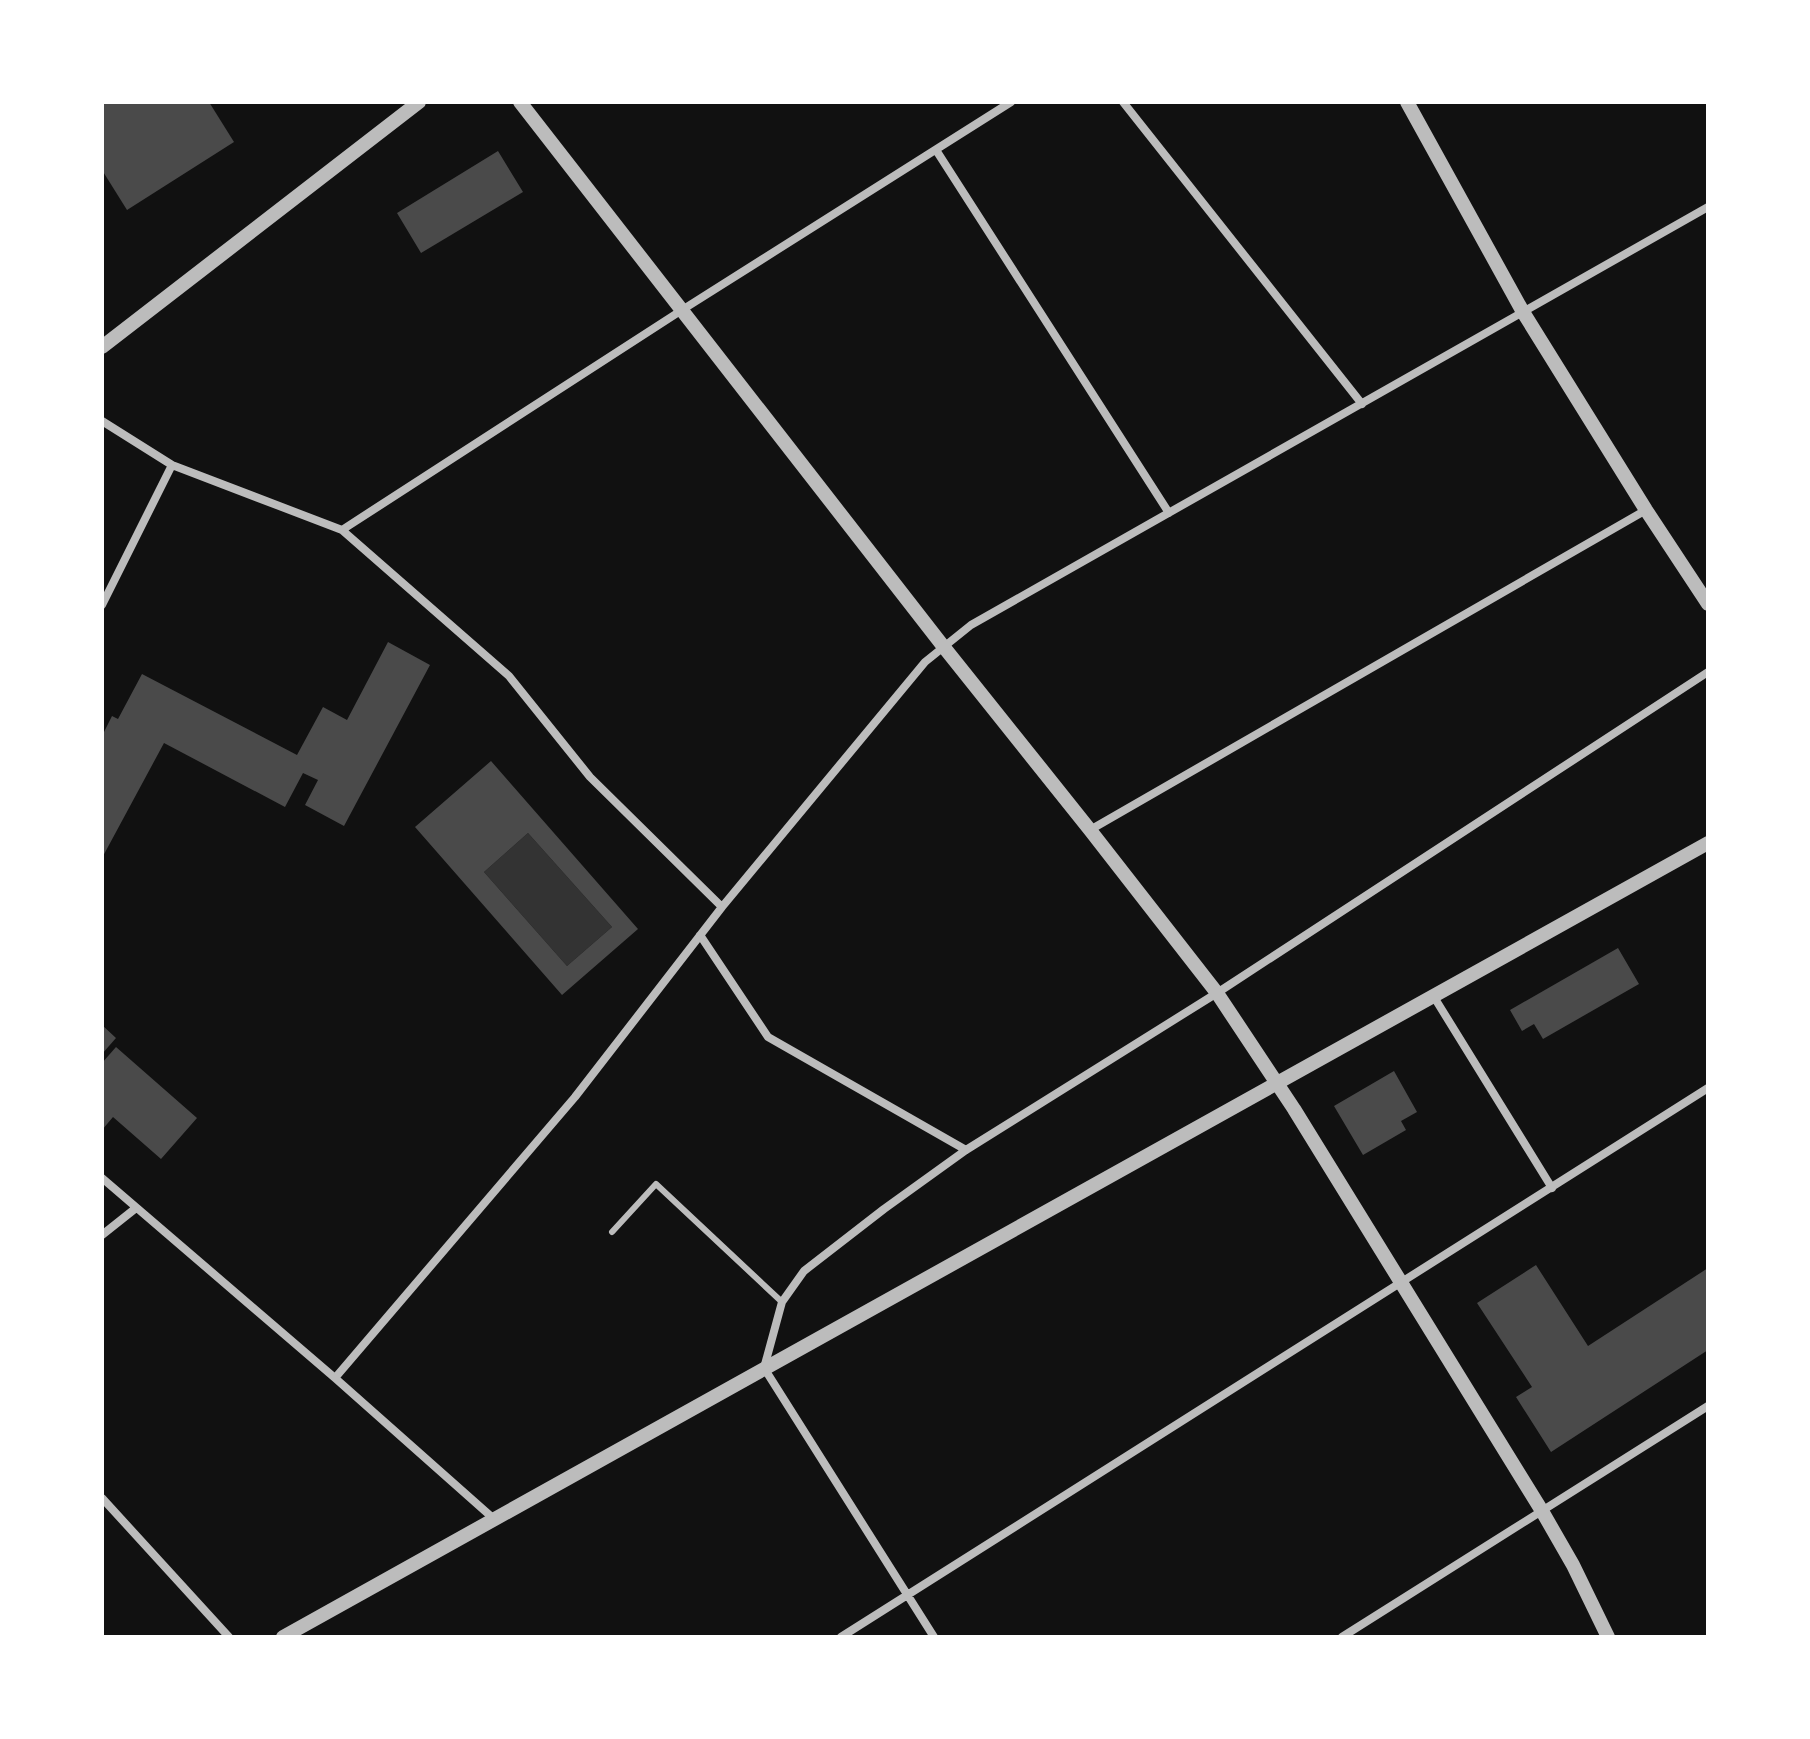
<svg xmlns="http://www.w3.org/2000/svg" width="1810" height="1739" font-family="'DejaVu Sans',sans-serif">
<rect width="100%" height="100%" fill="#111"/>
<path fill="#333" d="M528,833l84,94 -45,39 -83,-94z"/>
<path fill="#4a4a4a" fill-rule="evenodd" d="M102,102h107l25,40 -107,68 -25,-40z
M498,151l25,41 -102,61 -24,-40z
M388,642l42,23 -86,161 -39,-21 13,-25 -15,-7 -18,34 -121,-64 -62,115v-122l10,-20 6,3 24,-45 155,81 26,-48 24,13z
M491,761l147,168 -76,66 -147,-168zM528,833l84,94 -45,39 -83,-94z
M1618,948l21,36 -96,55 -9,-15 -12,7 -12,-21z
M102,1025l14,13 -14,16z
M116,1047l81,71 -36,41 -48,-42 -11,13v-67z
M1394,1071l23,41 -16,9 5,9 -43,25 -29,-49z
M1536,1265l52,81 120,-78v82l-157,102 -35,-55 16,-10 -55,-84z"/>
<g fill="none" stroke-linecap="round" stroke-linejoin="round">
<path stroke="#bcbcbc" stroke-width="6" d="M612,1232l44,-48 126,118"/>
<path stroke="#bcbcbc" stroke-width="8" d="M1123,102l239,302
M936,150l233,363
M102,421l70,44 170,65 167,146 81,101 132,130
M342,530l340,-220 329,-208
M102,605l70,-140
M1090,830l556,-320
M700,935l68,102 198,113
M1434,997l118,191
M102,1178l233,200 159,141
M102,1235l34,-27
M335,1378l240,-281 147,-190 203,-245 46,-37 737,-418
M102,1498l127,139
M841,1637l867,-549
M934,1637l-170,-269 18,-66 22,-31 80,-62 82,-59 251,-157 491,-321
M1342,1637l366,-231"/>
<path stroke="#bcbcbc" stroke-width="14" d="M520,102l423,544 147,184 127,163 77,116 248,402 31,54 35,72
M1407,102l116,210 123,198 62,94
M102,347l317,-245
M283,1637l1425,-794"/>
</g>
<rect width="1810" height="1739" fill="none" stroke="#ffffff" stroke-width="208"/>
</svg>
